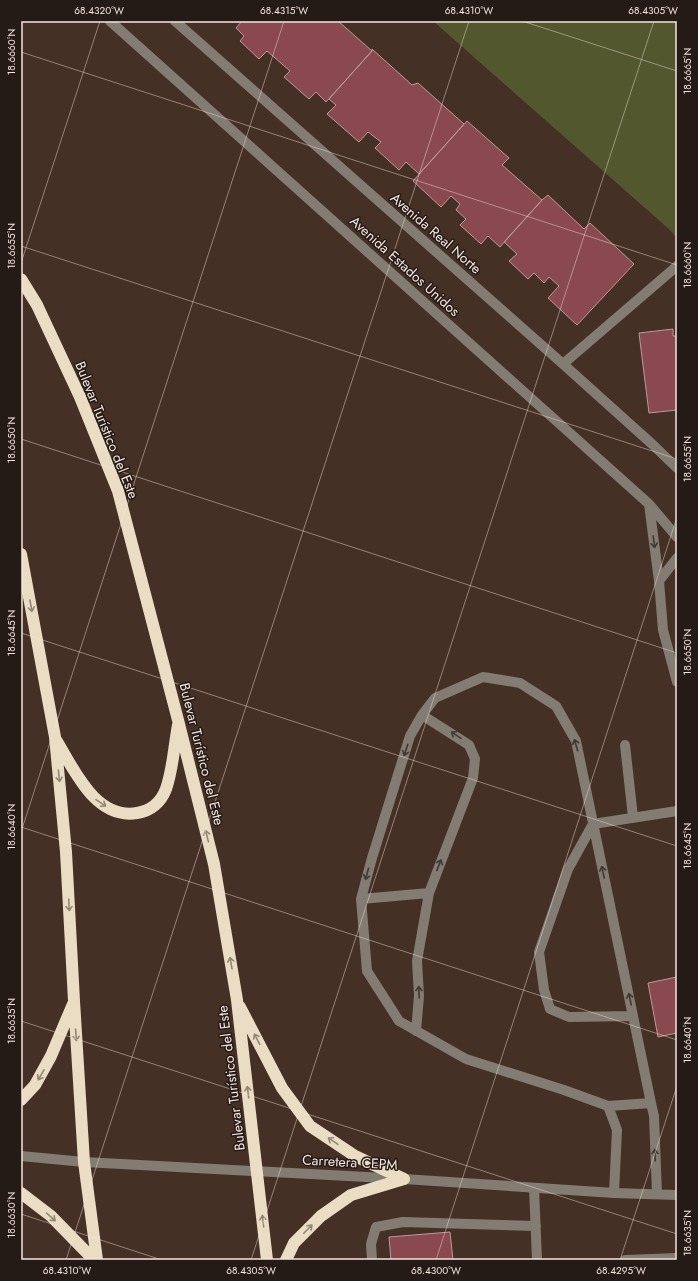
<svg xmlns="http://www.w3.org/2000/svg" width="698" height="1281" font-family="Jost,sans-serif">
<rect width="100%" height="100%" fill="#453025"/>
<path fill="#52572d" d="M433,21h244v217l-7,-8z"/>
<path fill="#8a494e" stroke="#b99b9c" d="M242,21h96l34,30 -46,51 -10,-10 -7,7 -25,-22 6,-6 -23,-20 -8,8 -19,-18 4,-5 -8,-8z
M372,49l40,36 6,-2 46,41 -45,50 -13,-12 -7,8 -24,-22 6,-6 -13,-10 -9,10 -32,-28 9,-9 -7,-6 43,-48z
M467,121l42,37 -7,7 40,35 -42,47 -12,-11 -7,8 -21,-19 6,-6 -10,-9 4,-6 -9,-8 -10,11 -28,-26z
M548,195l36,34 6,-6 44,41 -57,61 -29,-27 11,-12 -10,-9 -5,6 -10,-10 -6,6 -19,-18 8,-7 -13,-12 38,-42z
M673,329v7h4v74l-28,3 -10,-80z
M677,977v56l-19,4 -10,-54z
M450,1232l3,28h-62l-2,-23z"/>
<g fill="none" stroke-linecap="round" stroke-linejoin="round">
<path stroke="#827c72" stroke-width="10" d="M110,21l539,483 28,33
M175,21l388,343 89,80 25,24
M563,364l114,-98
M649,504l10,77 4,49 14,52
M659,581l18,-23
M625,745l8,72
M361,899l68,-6
M633,1016l-64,1 -19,-8 -6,-19 -5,-38 29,-83 25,-45 84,-13
M416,1031l3,-35 -2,-35 12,-68 44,-115 2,-19 -6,-14 -47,-30
M651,1103l-43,3 -44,-16 -98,-31 -67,-38 -32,-50 -6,-72 11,-41 38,-122 12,-21 13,-17 48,-21 37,6 36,23 20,35 75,362 3,13 3,78
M608,1106l9,24 -3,63
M21,1156l63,6 320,17 210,14 63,2
M534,1188l3,72
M372,1260l-1,-16 5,-17 27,-5 133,4
M625,1260l52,-2"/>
<path stroke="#ebddc4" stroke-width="12" d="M21,279l16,26 43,92 38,94 60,229 36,144 23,136 30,260
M21,554l34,183 11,115 8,149 10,161 13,98
M56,740c18,29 39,80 81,73 14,-2 24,-11 29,-24 7,-20 8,-43 12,-64
M240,1007l42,81 28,38 45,30 49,23
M21,1100l14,-15 16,-29 22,-52
M21,1193l30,23 43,44
M286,1260l8,-17 27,-27 30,-21 53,-16"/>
</g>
<defs><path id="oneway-shaft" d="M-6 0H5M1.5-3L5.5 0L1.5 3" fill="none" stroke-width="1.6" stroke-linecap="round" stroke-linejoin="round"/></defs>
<g stroke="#413832">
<use href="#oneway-shaft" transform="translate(654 542) rotate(82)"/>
<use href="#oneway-shaft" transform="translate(456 735) rotate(-146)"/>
<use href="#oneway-shaft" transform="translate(576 745) rotate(-106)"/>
<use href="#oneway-shaft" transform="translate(406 750) rotate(108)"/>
<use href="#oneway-shaft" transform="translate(439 865) rotate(-69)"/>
<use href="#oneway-shaft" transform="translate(603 872) rotate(-102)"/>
<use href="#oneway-shaft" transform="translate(367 874) rotate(105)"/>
<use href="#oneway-shaft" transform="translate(419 992) rotate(-92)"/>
<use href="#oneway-shaft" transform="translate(630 999) rotate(-102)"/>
<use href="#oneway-shaft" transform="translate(655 1155) rotate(-92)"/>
</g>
<g stroke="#928676">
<use href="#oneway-shaft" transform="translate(31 606) rotate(80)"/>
<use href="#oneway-shaft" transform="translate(59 776) rotate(84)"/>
<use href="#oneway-shaft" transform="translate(101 803) rotate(34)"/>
<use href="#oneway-shaft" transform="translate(207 836) rotate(-104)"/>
<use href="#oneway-shaft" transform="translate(69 905) rotate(87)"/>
<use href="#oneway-shaft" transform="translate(231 963) rotate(-100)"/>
<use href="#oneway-shaft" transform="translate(76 1035) rotate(86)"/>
<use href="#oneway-shaft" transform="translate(257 1039) rotate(-117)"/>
<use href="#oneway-shaft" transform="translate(41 1075) rotate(120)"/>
<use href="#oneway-shaft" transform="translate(248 1092) rotate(-97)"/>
<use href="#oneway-shaft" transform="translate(333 1141) rotate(-146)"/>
<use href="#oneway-shaft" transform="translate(51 1217) rotate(42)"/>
<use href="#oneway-shaft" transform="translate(263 1221) rotate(-96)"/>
<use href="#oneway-shaft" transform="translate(308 1229) rotate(-45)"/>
</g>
<path fill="none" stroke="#f3e5de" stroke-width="1" stroke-opacity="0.45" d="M522,21l155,50M21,52l656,213M21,246l656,213M21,263l79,-242M21,439l656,214M21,633l656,213M21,827l656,213M21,832l263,-811M21,1021l656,213M21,1214l141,46M66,1260l403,-1239M251,1260l403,-1239M436,1260l241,-743M620,1260l57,-174"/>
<g text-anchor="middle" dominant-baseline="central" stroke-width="3" stroke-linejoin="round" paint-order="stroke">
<g font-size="14" fill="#f3e5de" stroke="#251b16">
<text transform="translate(436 233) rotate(41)">Avenida Real Norte</text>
<text transform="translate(405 266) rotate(42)">Avenida Estados Unidos</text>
<text transform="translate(107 430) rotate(68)">Bulevar Turístico del Este</text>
<text transform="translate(202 754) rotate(76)">Bulevar Turístico del Este</text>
<text transform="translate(231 1078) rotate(-97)">Bulevar Turístico del Este</text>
<text transform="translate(350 1162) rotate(3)">Carretera CEPM</text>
</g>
</g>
<rect width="698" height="1281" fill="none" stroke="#251b16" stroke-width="44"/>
<rect x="22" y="22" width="654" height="1237" fill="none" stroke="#f3e5de" stroke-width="1.5"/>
<g font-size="10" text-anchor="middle" fill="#f3e5de">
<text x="99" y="14">68.4320°W</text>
<text x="284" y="14">68.4315°W</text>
<text x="469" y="14">68.4310°W</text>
<text x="653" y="14">68.4305°W</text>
<text transform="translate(11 52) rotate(-90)" y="4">18.6660°N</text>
<text transform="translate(687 71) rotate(-90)" y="4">18.6665°N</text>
<text transform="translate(11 246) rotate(-90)" y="4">18.6655°N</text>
<text transform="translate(687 265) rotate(-90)" y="4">18.6660°N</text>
<text transform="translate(11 440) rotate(-90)" y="4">18.6650°N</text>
<text transform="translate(687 459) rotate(-90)" y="4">18.6655°N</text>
<text transform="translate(11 633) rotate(-90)" y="4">18.6645°N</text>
<text transform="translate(687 652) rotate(-90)" y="4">18.6650°N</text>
<text transform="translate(11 827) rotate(-90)" y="4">18.6640°N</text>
<text transform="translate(687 846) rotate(-90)" y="4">18.6645°N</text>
<text transform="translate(11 1021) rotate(-90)" y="4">18.6635°N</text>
<text transform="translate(687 1040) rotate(-90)" y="4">18.6640°N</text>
<text transform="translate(11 1215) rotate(-90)" y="4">18.6630°N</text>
<text transform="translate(687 1233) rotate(-90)" y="4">18.6635°N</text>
<text x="67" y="1274">68.4310°W</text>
<text x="251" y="1274">68.4305°W</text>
<text x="436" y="1274">68.4300°W</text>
<text x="621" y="1274">68.4295°W</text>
</g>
</svg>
